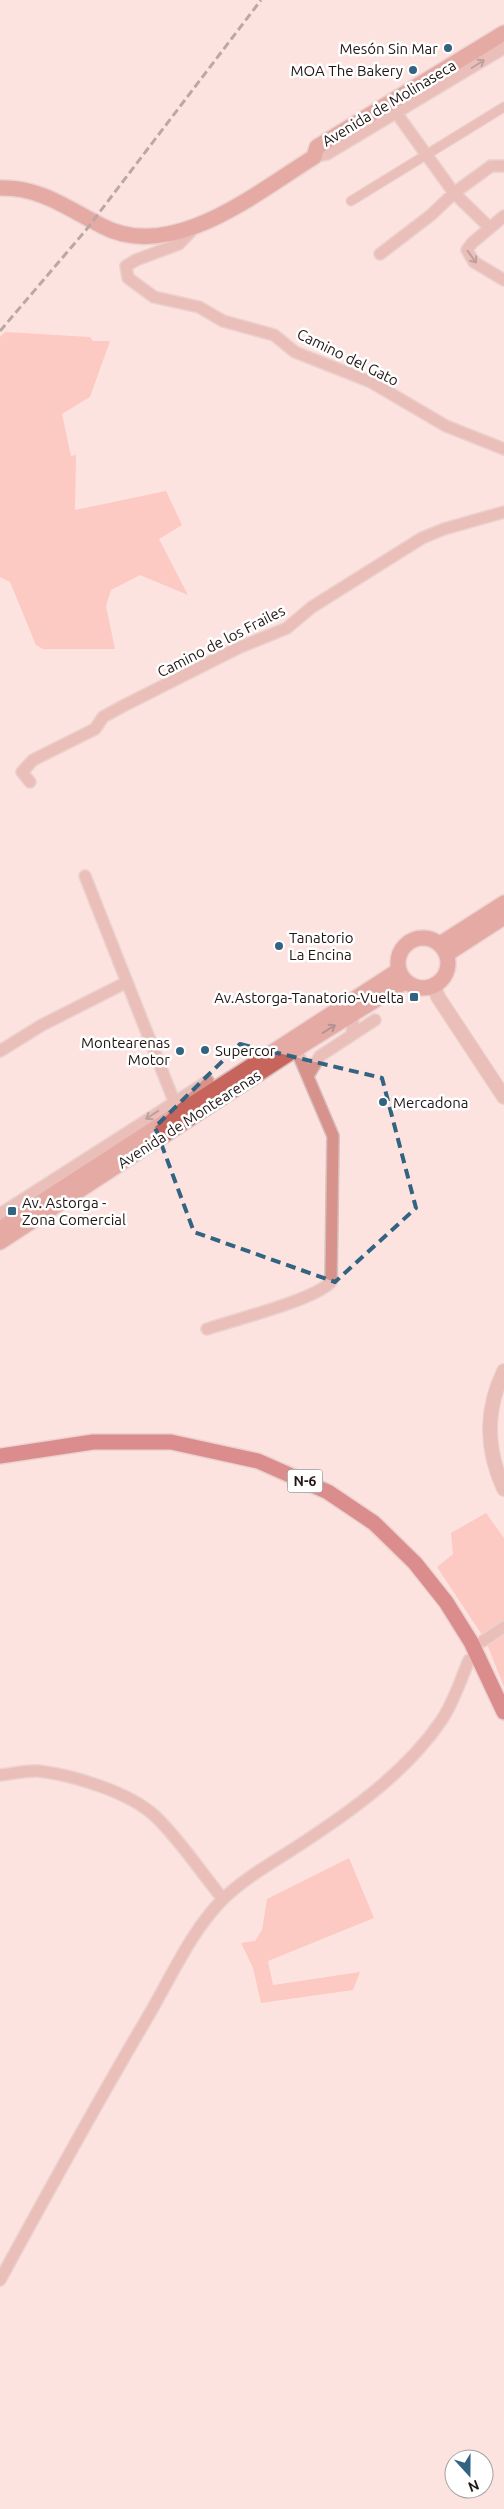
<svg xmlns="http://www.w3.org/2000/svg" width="504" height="2509" font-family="Ubuntu,sans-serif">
<rect width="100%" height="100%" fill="#fde3e0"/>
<path fill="#fba89f" d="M5,332l85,5 3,4h17l-20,56 -28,17 9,42 5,-1 -1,55 91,-19 16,34 -23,14 29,56 -48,-20 -29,15 -5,16 9,43h-72l-7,-4 -26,-63 -10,-5v-240z
M486,1513l18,25v86l-22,11 -45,-68 16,-13 -2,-21z
M504,1632v55l-17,-43z
M349,1858l25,60 -106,43 5,24 87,-13 -7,18 -92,13 -8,-35 -12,-25 14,-2 7,-11 5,-31z"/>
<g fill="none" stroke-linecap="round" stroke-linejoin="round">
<defs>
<path id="pedestrian" d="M351,201l153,-94"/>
<path id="minor" d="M392,107l62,86 35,34
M314,157l13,-3 177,-106
M504,216l-32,27 -5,7 7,12 30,18
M196,226l-17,18 -43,16 -10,6 2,12 26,19 45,10 24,14 51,14 21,17 76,30 75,44 58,23
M380,254l51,-39 23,-22 37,-27h13
M30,782l-8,-10 11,-12 62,-31 8,-12 20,-11 115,-58 49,-20 25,-21 110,-69 22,-9 60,-17
M85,876l89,225
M352,1035l23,-15
M0,1051l42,-26 85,-43
M308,1076l12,-20 32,-21 1,-21
M0,1214l208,-133
M207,1329c29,-10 105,-28 124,-47l2,-146 -37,-87
M483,1641l21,-14
M0,1775c12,-1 26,-5 38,-4 35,4 91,21 117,45 26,25 45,55 68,83
M0,2280c49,-90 98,-179 150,-267 22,-38 42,-83 73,-114 24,-23 54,-39 81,-57 50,-33 103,-71 137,-121 13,-19 19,-40 28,-61"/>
<path id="tertiary" d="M434,986l4,11 66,100
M504,1371c-19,39 -18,79 0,118"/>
<path id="secondary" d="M0,188c38,-2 69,21 102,38 70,37 154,-33 212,-69l3,-10 187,-114
M398 963a25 25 0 1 1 50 0a25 25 0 1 1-50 0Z
M440,944l64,-41
M447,954l57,-37
M0,1229l399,-259
M0,1242l296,-193 110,-68"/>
<path id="trunk" d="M0,1456l93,-14h78l87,19 70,31 46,31 41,40 31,39 25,40 33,70"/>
</defs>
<use href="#pedestrian" stroke="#d5bebb" stroke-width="11"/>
<use href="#minor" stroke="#d5bebb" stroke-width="14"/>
<use href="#tertiary" stroke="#d5bebb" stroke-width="16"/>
<use href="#secondary" stroke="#d5bebb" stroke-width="18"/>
<use href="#trunk" stroke="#d5bebb" stroke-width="18"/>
<use href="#pedestrian" stroke="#d6928b" stroke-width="9"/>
<use href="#minor" stroke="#d6928b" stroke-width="11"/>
<use href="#tertiary" stroke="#d6928b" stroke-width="14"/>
<use href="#secondary" stroke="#c7645c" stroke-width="15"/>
<use href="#trunk" stroke="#b22428" stroke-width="15"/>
<path stroke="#6d5d5b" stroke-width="3" stroke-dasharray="8 4" stroke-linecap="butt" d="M0,331l86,-101 175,-230"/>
</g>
<defs><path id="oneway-shaft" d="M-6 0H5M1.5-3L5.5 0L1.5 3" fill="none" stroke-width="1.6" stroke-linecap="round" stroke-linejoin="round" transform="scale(1.25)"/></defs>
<g stroke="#724e4a">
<use href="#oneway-shaft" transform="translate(478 64) rotate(-32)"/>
<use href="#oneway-shaft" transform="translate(472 257) rotate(54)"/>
<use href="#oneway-shaft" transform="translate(152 1115) rotate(147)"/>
</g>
<use stroke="#5b312d" href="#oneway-shaft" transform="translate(329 1029) rotate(-32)"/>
<path d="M0 0H504V2509H0ZM240,1044l142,34 34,130 -81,74 -141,-50 -39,-105z" fill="#fde3e0" fill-opacity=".55" fill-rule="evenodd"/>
<path fill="none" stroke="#326482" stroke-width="4" stroke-dasharray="10 6" stroke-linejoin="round" d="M240,1044l142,34 34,130 -81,74 -141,-50 -39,-105z"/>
<g fill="#326482" stroke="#fff" stroke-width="2">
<circle cx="448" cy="48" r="5"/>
<circle cx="413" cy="70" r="5"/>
<circle cx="279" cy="946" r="5"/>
<rect x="409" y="992" width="10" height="10" rx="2.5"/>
<circle cx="205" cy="1050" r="5"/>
<circle cx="180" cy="1051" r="5"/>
<circle cx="383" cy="1102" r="5"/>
<rect x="7" y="1206" width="10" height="10" rx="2.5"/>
</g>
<g text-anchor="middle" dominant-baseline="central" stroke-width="5" stroke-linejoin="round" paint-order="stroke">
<rect fill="#fff" stroke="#645c5a" stroke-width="1" x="287.5" y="1469.5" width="35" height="23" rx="4"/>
<g font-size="14" font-weight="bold" fill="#211614">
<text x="305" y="1481">N-6</text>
</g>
<g font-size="15" fill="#211614" stroke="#fff" text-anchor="end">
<text x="438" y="48">Mesón Sin Mar</text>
<text x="403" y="70">MOA The Bakery</text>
<text x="289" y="937" text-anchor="start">Tanatorio<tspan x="289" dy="17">La Encina</tspan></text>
<text x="404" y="997">Av.Astorga-Tanatorio-Vuelta</text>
<text x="170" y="1042">Montearenas<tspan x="170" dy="17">Motor</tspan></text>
<text x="215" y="1050" text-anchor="start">Supercor</text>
<text x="393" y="1102" text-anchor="start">Mercadona</text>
<text x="22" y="1202" text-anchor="start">Av. Astorga -<tspan x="22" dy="17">Zona Comercial</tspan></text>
</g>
<g font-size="15" fill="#211614" stroke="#fff">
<text transform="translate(389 103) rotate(-31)">Avenida de Molinaseca</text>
<text transform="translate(348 357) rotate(26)">Camino del Gato</text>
<text transform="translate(221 641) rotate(-27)">Camino de los Frailes</text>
<text transform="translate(189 1119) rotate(-33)">Avenida de Montearenas</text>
</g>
</g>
<g transform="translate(469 2474) rotate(159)"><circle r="24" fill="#ffffff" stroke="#a6a2a1"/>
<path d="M0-4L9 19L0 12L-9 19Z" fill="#326482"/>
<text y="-8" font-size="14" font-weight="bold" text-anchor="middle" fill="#211614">N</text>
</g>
</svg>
